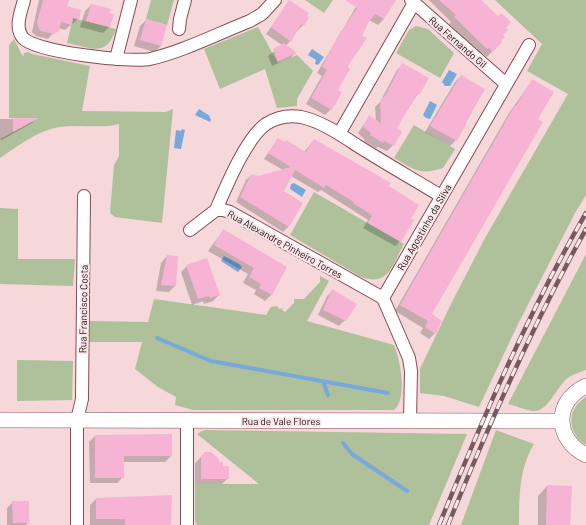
<svg xmlns="http://www.w3.org/2000/svg" width="586" height="525" font-family="Barlow,sans-serif">
<rect width="100%" height="100%" fill="#f6d7da"/>
<path fill="#aec19b" d="M151,0h23l-7,25 -21,-6z
M305,0h28l-9,13z
M495,0h91v195l-11,18 -57,111 -39,83 -35,-11 -24,-3v-24l31,-65 34,-66 83,-144 -41,-23 15,-27z
M73,18l43,11c-10,29 -24,19 -49,14z
M416,26l12,3 26,24 -14,25 -44,-25 13,-23z
M258,27l20,36 19,-8 16,16 -16,28v7l-20,2 -12,-39 -45,20 -16,-40z
M14,39l9,18 1,-4 4,-1 4,2 58,12 -8,45 84,1 7,-3 -11,114 -47,-6 -5,-4 4,-48 5,-9v-32c-19,5 -39,0 -59,3 -22,3 -42,19 -60,31v-19l29,-16 -1,-5h-19v-73z
M414,125l41,24 -12,19c-23,8 -30,1 -49,-10z
M314,192l90,52c-12,21 -15,43 -43,33l-71,-42z
M0,208l18,1v50h57l-2,27 -73,-2z
M586,254v116c-6,2 -12,4 -17,7 -13,9 -20,35 -36,34 -8,-1 -17,-5 -25,-7z
M320,276l9,5 -22,40 87,24c6,14 14,53 0,65h-201l-18,-5 1,-8 -18,-10 -23,-18 7,-27h-53l1,-21 58,1 6,-23 112,16 5,-8 6,-1 2,3 4,-1 -1,2 3,2 9,-9v-4h10l16,-17z
M17,360l56,1 -1,39 -55,1z
M586,397v48c-19,-12 -20,-36 0,-48z
M496,430l38,14c-15,24 -15,54 -15,81h-58z
M202,431l4,-1 261,4 -38,91h-232l-2,-4v-37h64l-62,-50z"/>
<path fill="#78a9db" d="M312,49l12,8 -6,8 -3,-1 1,-4 -8,-5z
M449,70l8,4 -7,12h-5l-3,-4z
M430,101l7,4 -7,14 -4,-1 -3,-3z
M199,109l11,7 -1,1 2,2 -1,3 -15,-7z
M182,129l3,1 -4,19 -7,-1 2,-18 5,1z
M294,183l12,7 -4,7 -12,-8 1,-5z
M224,256l15,8 3,3 -4,5 -17,-11z"/>
<path fill="#0003" d="M39,0h29l-2,7 12,12 -13,11 -7,-2 -10,11 -12,-3 -4,-4z
M360,0h28l-4,19 -6,6 -9,-5 -32,70 4,2 -10,17 -6,6 -19,-11 16,-28 -5,-3z
M429,0h50l25,28 -4,13 1,1 -14,15 -5,-4 -1,1 -32,-30 2,-2z
M290,1l13,24 -6,6 -11,15 10,7 -6,5 -18,8 -4,-10 14,-11 -16,-11z
M91,5l18,22 -6,6 -23,-6 5,-16z
M146,20l20,6 -5,20 -7,6 -20,-6 6,-20z
M403,64l25,14 -33,51 -2,16 -6,6 -9,-4 -2,1 -12,-7 1,-1 -7,-7 11,-16 7,3 -1,-13 5,-5 17,-32z
M461,76l23,14 -28,50 -6,6 -25,-14 30,-50z
M532,81l-101,234 4,18 -6,6 -9,-6 3,-5 -28,-17 114,-198z
M0,119h36l-4,4 -30,17 -2,-1z
M278,139l26,13 10,-12 73,47 13,54 -5,5 -32,-18 5,-8 -47,-30 -3,2 -27,-16 -8,16 19,11 -14,24 -5,5 -47,-30 10,-22 5,-5 7,2 25,-7 -19,-11z
M223,231l63,37 -15,27 -6,6 -11,-7 2,-4 -13,-7 5,-9 -40,-23z
M167,256l10,1 -2,29 -6,6 -13,-1 5,-28z
M187,266l32,29 -6,6 -9,3 -1,-3 -11,4 -11,-33z
M332,291l24,13 -7,12 -10,10 -21,-11 9,-19z
M95,436l76,20 -6,6h-42v15l-6,6h-27l-1,-41z
M205,453l13,10 10,15 -6,6h-27v-21z
M547,486l24,1 -1,38h-32v-29z
M96,499l74,26h-80v-20z
M13,502l15,21 -2,2h-19v-17z"/>
<g fill="none" stroke-linecap="round" stroke-linejoin="round">
<path stroke="#78a9db" stroke-width="4" d="M157,338l54,23 177,32
M323,381l5,14
M343,443l9,11 55,37"/>
</g>
<path fill="#f7b3d3" d="M43,0h26l-2,6 14,4 -2,10 -6,-2 -1,7 -11,-3 -2,9 -5,3 -13,-3 -2,-2 -2,-7z
M289,0l20,13 -2,3 2,1 -5,9 -3,-2 -10,18 -20,-15z
M345,0h51l-12,19 -9,-5 -7,9 -6,13 5,2 -20,29 3,2 -12,21 4,2 -10,18 -21,-12 16,-28 -5,-3 16,-31 19,-28z
M439,0h42l17,16 3,-3 10,9 -5,6 2,2 -5,5 2,2 -4,4 1,1 -9,10 -4,-4 -2,1 -33,-32 2,-2z
M91,4l20,5 -2,4 5,1 -4,13 -24,-6z
M146,19l21,6 -6,21 -21,-6z
M284,43l13,10 -19,8 -5,-12z
M402,63l27,15 -10,17 -2,-1 -20,34 5,4 -8,14 -10,-5 -1,2 -13,-8 1,-2 -8,-6 6,-12 12,8 -1,-23 5,-4z
M461,75l24,14 -19,32 1,1 -10,19 -27,-15z
M532,79l22,13 -16,27 5,3 -111,192 10,7 -6,13 -11,-7 3,-6 -28,-16 115,-200 1,1z
M13,118h26l-26,14z
M278,138l7,4 1,-2 20,12 8,-13 77,44 -2,3 30,19 -8,14 3,1 -13,22 -33,-19 4,-8 -19,-12 1,-1 -28,-17 -2,3 -29,-18 -11,21 19,12 -14,24 -49,-30 11,-23 7,2 33,-9 -23,-14z
M223,229l64,38 -15,28 -13,-7 2,-4 -12,-7 5,-9 -40,-23z
M167,255l11,1 -2,30 -15,-1z
M207,258l13,37 -10,3 -1,-2 -11,3 -12,-34z
M332,289l25,15 -11,17 -23,-11z
M172,434v22h-48v22h-29v-43z
M205,452h6l8,7v3h4v4h6v13h-28v-23z
M547,485l25,1 -2,39h-24z
M172,495l-1,30h-46v-6h-29v-21z
M12,501h17v22h-16z"/>
<g fill="none" stroke-linecap="round" stroke-linejoin="round">
<defs>
<path id="minor" d="M24,0c-3,12 -10,27 -1,38 12,14 108,25 127,21 34,-8 67,-25 100,-38l12,-7 13,-14
M411,0l95,84
M179,29l1,-10 5,-19
M116,59l15,-59
M339,134l75,-131
M190,230l26,-20
M383,298l-153,-86 -7,-2h-7c10,-23 30,-72 50,-86 11,-7 23,-9 35,-7 20,4 40,18 57,29 27,17 55,33 83,50
M410,420l1,-49 -2,-13 -26,-60 146,-253
M77,525v-105l5,-21 2,-203
M187,525v-104"/>
<path id="tertiary" d="M586,386c-33,15 -31,54 0,69
M0,420l562,1"/>
</defs>
<use href="#minor" stroke="#8a4a56" stroke-width="14"/>
<use href="#tertiary" stroke="#8a4a56" stroke-width="16"/>
<use href="#minor" stroke="#fff" stroke-width="12"/>
<use href="#tertiary" stroke="#fff" stroke-width="15"/>
<defs>
<path id="rail" d="M439,525c44,-107 89,-212 147,-312
M448,525c41,-101 85,-201 138,-296"/>
</defs>
<use href="#rail" stroke="#765a5f" stroke-width="4.5"/>
<use href="#rail" stroke="#f8e8ea" stroke-width="3" stroke-dasharray="9" stroke-linecap="butt"/>
</g>
<g text-anchor="middle" dominant-baseline="central" stroke-width="4" stroke-linejoin="round" paint-order="stroke">
<g font-size="10" fill="#260d12" stroke="#f8e8ea">
<text transform="translate(458 42) rotate(41)">Rua Fernando Gil</text>
<text transform="translate(424 227) rotate(-60)">Rua Agostinho da Silva</text>
<text transform="translate(285 244) rotate(29)">Rua Alexandre Pinheiro Torres</text>
<text transform="translate(83 309) rotate(-89)">Rua Francisco Costa</text>
<text x="281" y="421">Rua de Vale Flores</text>
</g>
</g>
</svg>
